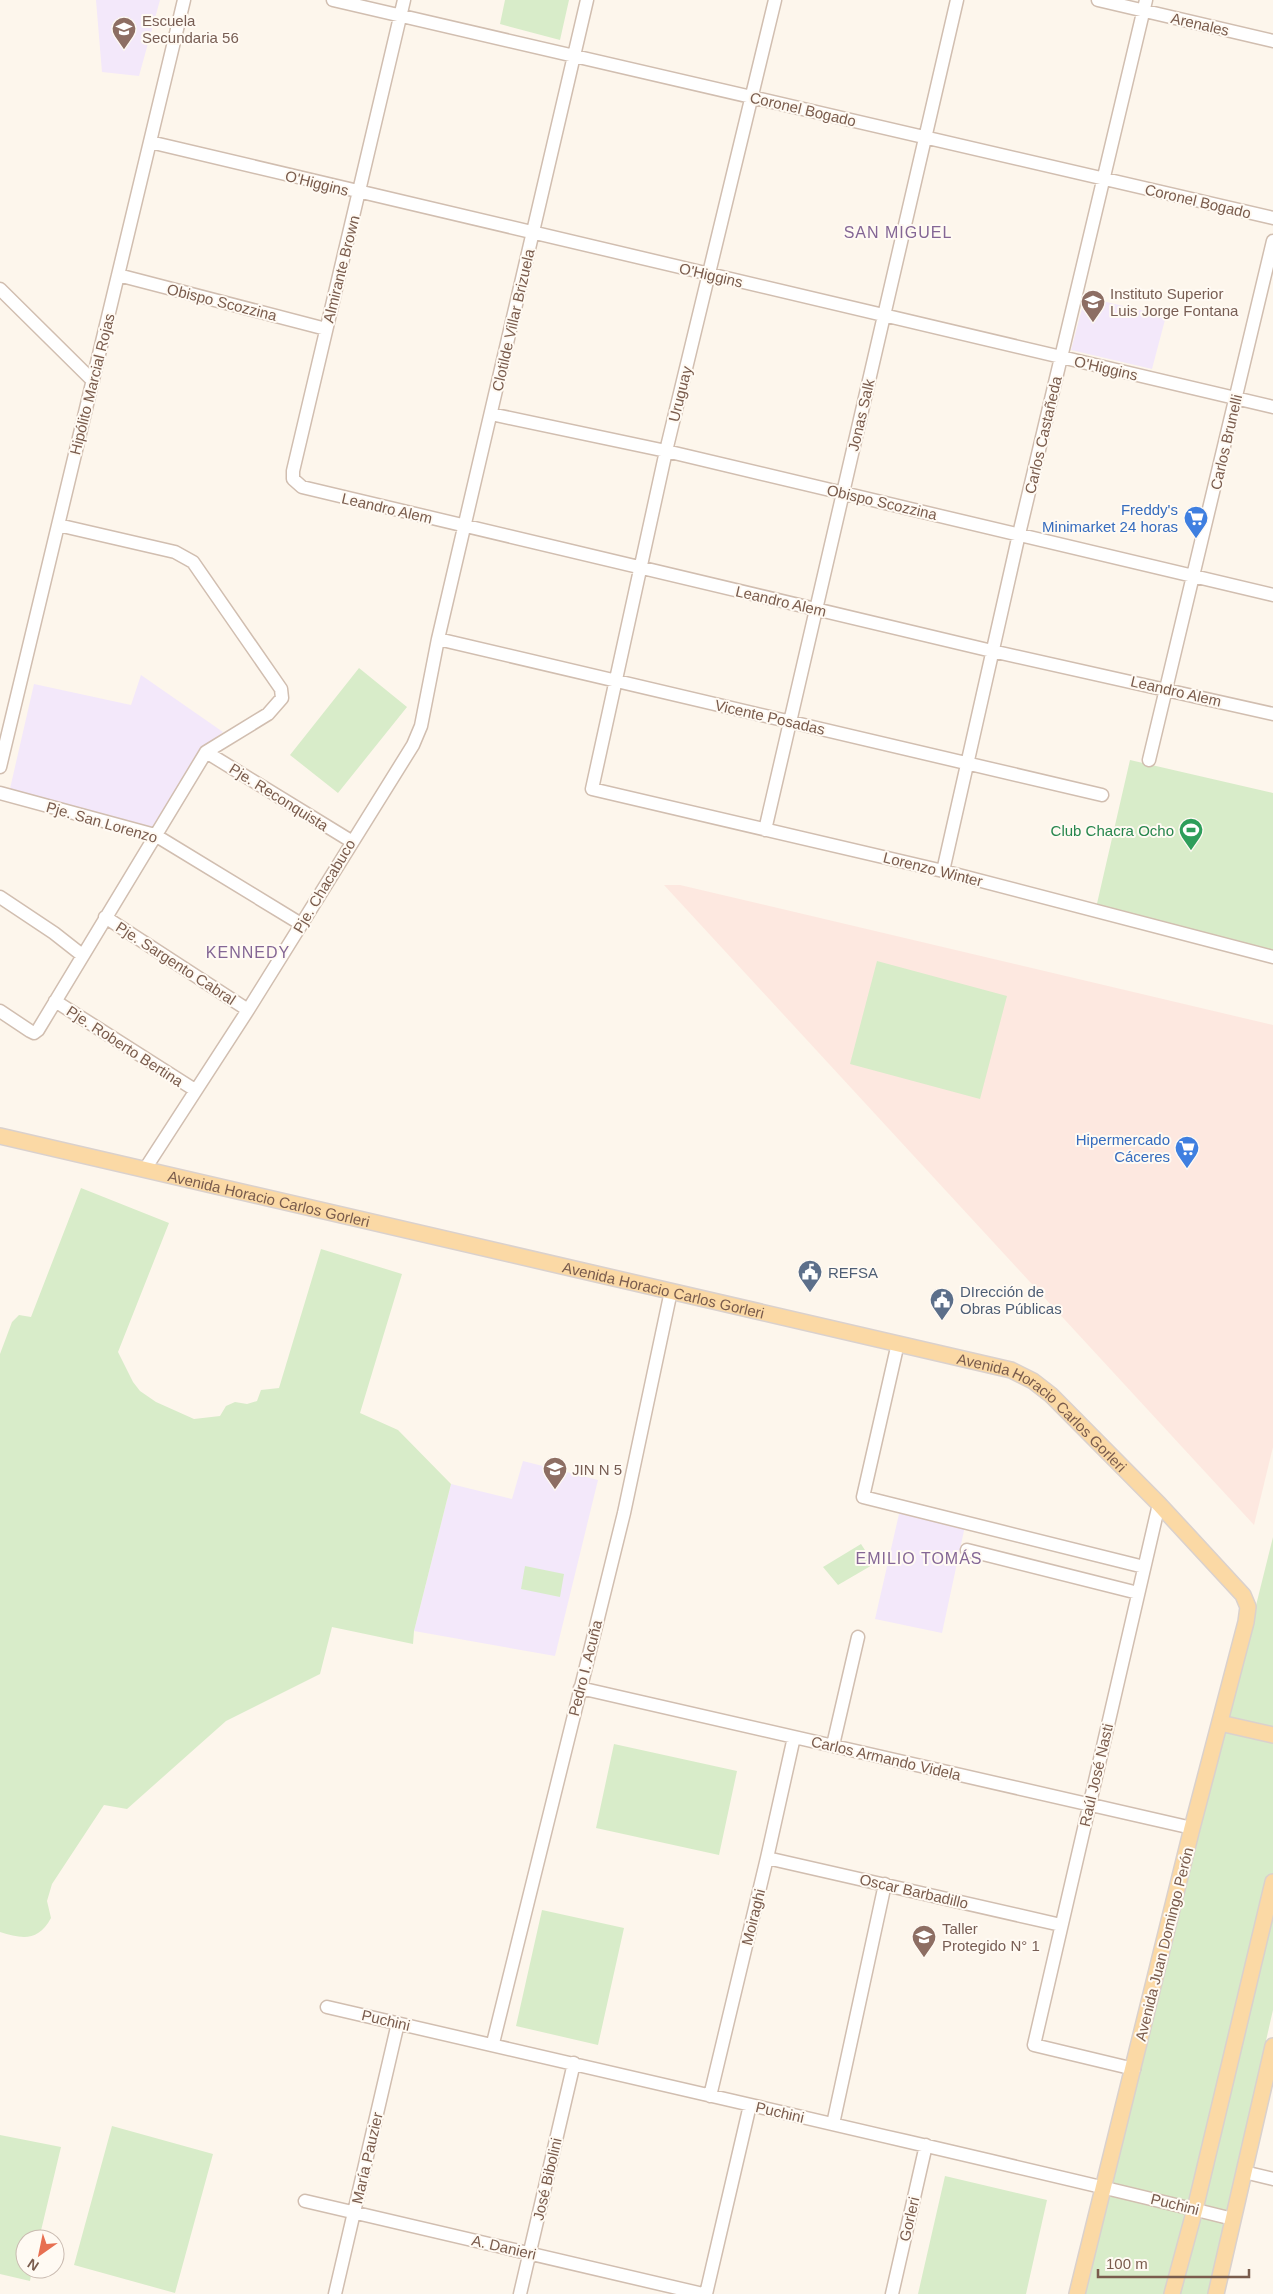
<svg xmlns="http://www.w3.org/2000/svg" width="1273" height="2294" font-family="Helvetica,sans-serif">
<rect width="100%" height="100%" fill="#fdf6ec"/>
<path fill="#fde8e0" d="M664,885h16l593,140v422l-19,78z"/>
<path fill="#f3e8fa" d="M96,0h64l-21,76 -37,-4z
M1085,297l81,19 -14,53 -81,-19z
M141,675l82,57 -25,20 -47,77 -142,-36 25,-109 97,21z
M523,1461l75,19 -43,176 -141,-25 37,-147 61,15z
M902,1512l63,14 -23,107 -67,-14 24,-105z"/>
<path fill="#d8ecc9" d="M505,0h64l-9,40 -60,-16z
M359,668l48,39 -69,86 -48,-38z
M1130,760l143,33v157l-177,-42z
M877,961l130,35 -27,103 -130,-35z
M81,1188l88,35 -51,129 15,30 7,9 16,11 38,17 26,-3 6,-10 9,-4 12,2 10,-3 4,-11 18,-2 42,-139 81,25 -42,139 38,17 53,54 -37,147 -1,13 -81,-17 -12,47 -94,47 -99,88 -23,-4 -52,79 -5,17 4,17c-13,24 -29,21 -51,14v-578l12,-32 7,-7 12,2z
M1273,1537v473l-65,284h-123z
M861,1544l13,20 -36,21 -15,-18z
M525,1566l39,8 -4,23 -39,-8z
M614,1744l123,27 -18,84 -123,-27z
M542,1910l82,18 -26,117 -82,-19z
M112,2126l101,28 -38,139 -101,-28z
M0,2135l61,12 -22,92h-14v30h7l-2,12 -30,-7z
M945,2176l102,24 -21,94h-108z"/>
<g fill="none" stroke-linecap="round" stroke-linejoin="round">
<defs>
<path id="minor" d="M333,0l940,218
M404,0l-111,471v8l9,8 690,164 281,63
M775,0l-109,451 -74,338 351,82 330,86
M1098,0l175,41
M150,142l1123,265
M118,275l208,54
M0,289l93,92
M491,414l175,37 607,144
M438,639l664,156
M206,752l145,89
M1149,760l124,-519
M0,767l184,-767
M0,793l155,42 146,89
M765,830l192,-830
M943,871l76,-337 127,-534
M0,897l54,36 28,22
M105,917l143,93
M55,1001l140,89
M0,1011l30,20 4,2 4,-3 168,-278 62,-38 14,-16 -1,-9 -88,-127 -18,-10 -117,-27
M145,1169l103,-159 165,-265 8,-19 17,-87 149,-639
M898,1343l-35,154 281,70
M967,1550l171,43
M580,1688l612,140
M833,1745l25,-108
M767,1858l294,67
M327,2007c141,32 282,66 424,98 161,38 322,74 482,114
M493,2043l131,-530 47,-222
M1134,2069l-100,-24 125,-541
M710,2096l57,-238 27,-121
M833,2124l52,-240
M1244,2172l29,7
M305,2201l398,93
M335,2294l63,-271
M520,2294l54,-231
M706,2294l44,-189
M892,2294l34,-149"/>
<g id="major">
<path id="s1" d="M0,1136l1011,234 22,11 18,14 108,109 84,91 5,12 -2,15 -54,206 -115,466"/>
<path d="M1220,1723l53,12"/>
<path d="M1172,2294l23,-85 78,-327"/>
<path d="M1216,2294l57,-248"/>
</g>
</defs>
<use href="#minor" stroke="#d1beb0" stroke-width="15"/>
<use href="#major" stroke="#dad1cd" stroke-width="18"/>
<use href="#minor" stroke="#fff" stroke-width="12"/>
<use href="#major" stroke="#fbd9a5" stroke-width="15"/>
</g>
<defs>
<symbol id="school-pin" viewBox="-11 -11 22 30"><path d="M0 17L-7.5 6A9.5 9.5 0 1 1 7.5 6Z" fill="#8d6e63" stroke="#fffaf3"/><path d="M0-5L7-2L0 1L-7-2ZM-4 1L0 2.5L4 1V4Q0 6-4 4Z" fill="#fff"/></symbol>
<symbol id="university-pin" viewBox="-11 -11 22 30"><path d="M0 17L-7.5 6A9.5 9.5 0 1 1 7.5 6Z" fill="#8d6e63" stroke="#fffaf3"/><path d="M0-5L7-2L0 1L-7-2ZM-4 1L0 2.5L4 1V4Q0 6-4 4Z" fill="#fff"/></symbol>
<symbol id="supermarket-pin" viewBox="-11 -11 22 30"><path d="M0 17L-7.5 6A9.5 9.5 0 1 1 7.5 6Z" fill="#3f7fe0" stroke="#fffaf3"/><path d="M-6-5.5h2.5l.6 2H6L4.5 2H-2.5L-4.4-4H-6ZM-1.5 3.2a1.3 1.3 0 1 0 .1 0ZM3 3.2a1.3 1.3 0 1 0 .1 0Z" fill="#fff"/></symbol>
<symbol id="stadium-pin" viewBox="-11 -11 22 30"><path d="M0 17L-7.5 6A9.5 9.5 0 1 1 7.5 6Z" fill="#2e9e5b" stroke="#fffaf3"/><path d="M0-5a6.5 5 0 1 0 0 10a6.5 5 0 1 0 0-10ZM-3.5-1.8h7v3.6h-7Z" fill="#fff"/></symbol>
<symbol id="civic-pin" viewBox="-11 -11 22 30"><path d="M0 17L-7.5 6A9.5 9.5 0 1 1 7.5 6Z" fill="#5c6f8a" stroke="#fffaf3"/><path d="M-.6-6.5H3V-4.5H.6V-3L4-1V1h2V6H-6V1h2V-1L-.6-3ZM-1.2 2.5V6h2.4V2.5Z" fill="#fff"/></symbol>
</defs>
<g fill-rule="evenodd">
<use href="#school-pin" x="110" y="15" width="28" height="38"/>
<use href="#university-pin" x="1079" y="288" width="28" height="38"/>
<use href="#supermarket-pin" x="1182" y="504" width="28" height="38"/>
<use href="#stadium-pin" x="1177" y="816" width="28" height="38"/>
<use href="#supermarket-pin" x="1173" y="1134" width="28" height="38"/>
<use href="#civic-pin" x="796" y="1258" width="28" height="38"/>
<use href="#civic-pin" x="928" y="1286" width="28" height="38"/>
<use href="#school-pin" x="541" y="1455" width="28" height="38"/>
<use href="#school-pin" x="910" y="1923" width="28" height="38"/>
</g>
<g text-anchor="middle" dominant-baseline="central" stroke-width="4" stroke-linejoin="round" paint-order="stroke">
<g font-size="15" fill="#785e54" stroke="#fffaf3" text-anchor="start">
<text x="142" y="20">Escuela<tspan x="142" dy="17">Secundaria 56</tspan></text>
<text x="1110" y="293">Instituto Superior<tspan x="1110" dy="17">Luis Jorge Fontana</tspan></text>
<text x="572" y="1469">JIN N 5</text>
<text x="942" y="1928">Taller<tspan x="942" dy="17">Protegido N° 1</tspan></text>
</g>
<g font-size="15" fill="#7a5c4d" stroke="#fffaf3">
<text transform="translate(1200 24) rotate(13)">Arenales</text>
<text transform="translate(803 109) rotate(13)">Coronel Bogado</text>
<text transform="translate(317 183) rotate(14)">O'Higgins</text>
<text transform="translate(1198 201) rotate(13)">Coronel Bogado</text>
<text transform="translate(341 269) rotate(-76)">Almirante Brown</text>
<text transform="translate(711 275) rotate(13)">O'Higgins</text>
<text transform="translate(222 302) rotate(14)">Obispo Scozzina</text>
<text transform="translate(513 320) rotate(-77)">Clotilde Villar Brizuela</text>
<text transform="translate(1106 368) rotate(13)">O'Higgins</text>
<text transform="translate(92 384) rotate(-76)">Hipólito Marcial Rojas</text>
<text transform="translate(680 394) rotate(-76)">Uruguay</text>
<text transform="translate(861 415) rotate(-77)">Jonas Salk</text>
<text transform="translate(1043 435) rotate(-77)">Carlos Castañeda</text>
<text transform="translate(1226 442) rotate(-77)">Carlos Brunelli</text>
<text transform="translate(882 502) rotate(13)">Obispo Scozzina</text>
<text transform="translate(387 508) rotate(13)">Leandro Alem</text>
<text transform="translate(781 601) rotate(13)">Leandro Alem</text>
<text transform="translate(1176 691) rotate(13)">Leandro Alem</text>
<text transform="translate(770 717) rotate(13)">Vicente Posadas</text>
<text transform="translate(279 797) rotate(32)">Pje. Reconquista</text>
<text transform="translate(102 822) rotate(16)">Pje. San Lorenzo</text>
<text transform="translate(933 869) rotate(14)">Lorenzo Winter</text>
<text transform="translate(324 886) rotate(-59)">Pje. Chacabuco</text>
<text transform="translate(176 963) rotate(33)">Pje. Sargento Cabral</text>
<text transform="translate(125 1046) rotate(33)">Pje. Roberto Bertina</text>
<text stroke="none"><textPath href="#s1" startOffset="276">Avenida Horacio Carlos Gorleri</textPath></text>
<text stroke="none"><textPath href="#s1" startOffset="681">Avenida Horacio Carlos Gorleri</textPath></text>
<text stroke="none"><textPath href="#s1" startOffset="1086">Avenida Horacio Carlos Gorleri</textPath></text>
<text transform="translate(585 1668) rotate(-76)">Pedro I. Acuña</text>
<text transform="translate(886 1758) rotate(13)">Carlos Armando Videla</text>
<text transform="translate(1096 1775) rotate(-77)">Raúl José Nasti</text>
<text transform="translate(914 1891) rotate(13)">Oscar Barbadillo</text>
<text transform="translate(753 1917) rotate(-76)">Moiraghi</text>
<text transform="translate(1164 1944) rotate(-76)">Avenida Juan Domingo Perón</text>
<text transform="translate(386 2020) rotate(13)">Puchini</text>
<text transform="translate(780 2112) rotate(13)">Puchini</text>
<text transform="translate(367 2158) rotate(-77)">María Pauzier</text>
<text transform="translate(547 2179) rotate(-77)">José Bibolini</text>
<text transform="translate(1175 2204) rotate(14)">Puchini</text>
<text transform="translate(909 2219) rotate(-77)">Gorleri</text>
<text transform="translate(504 2247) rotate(13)">A. Danieri</text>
</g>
<g font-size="15" fill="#366cbe" stroke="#fffaf3" text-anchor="end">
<text x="1178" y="509">Freddy's<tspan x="1178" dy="17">Minimarket 24 horas</tspan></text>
<text x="1170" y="1139">Hipermercado<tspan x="1170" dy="17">Cáceres</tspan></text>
</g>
<g font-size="15" fill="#27864d" stroke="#fffaf3" text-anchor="end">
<text x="1174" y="830">Club Chacra Ocho</text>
</g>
<g font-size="15" fill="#4e5e75" stroke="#fffaf3" text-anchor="start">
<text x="828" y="1272">REFSA</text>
<text x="960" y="1291">DIrección de<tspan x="960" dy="17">Obras Públicas</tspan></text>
</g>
<g font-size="16" letter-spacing="1" fill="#846695" stroke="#fffaf3">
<text x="898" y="232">SAN MIGUEL</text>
<text x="248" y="952">KENNEDY</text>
<text x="919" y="1558">EMILIO TOMÁS</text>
</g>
</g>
<g transform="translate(40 2254) rotate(213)"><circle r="24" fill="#fffaf3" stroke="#cabbb1"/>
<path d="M0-4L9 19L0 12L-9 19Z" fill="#e76f51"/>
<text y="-8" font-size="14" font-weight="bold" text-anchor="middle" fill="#7a5c4d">N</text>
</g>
<path d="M1098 2269v8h151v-8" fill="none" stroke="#7a5c4d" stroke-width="2.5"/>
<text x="1106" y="2269" font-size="15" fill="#7a5c4d" stroke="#fffaf3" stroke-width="4" paint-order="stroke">100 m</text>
</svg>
